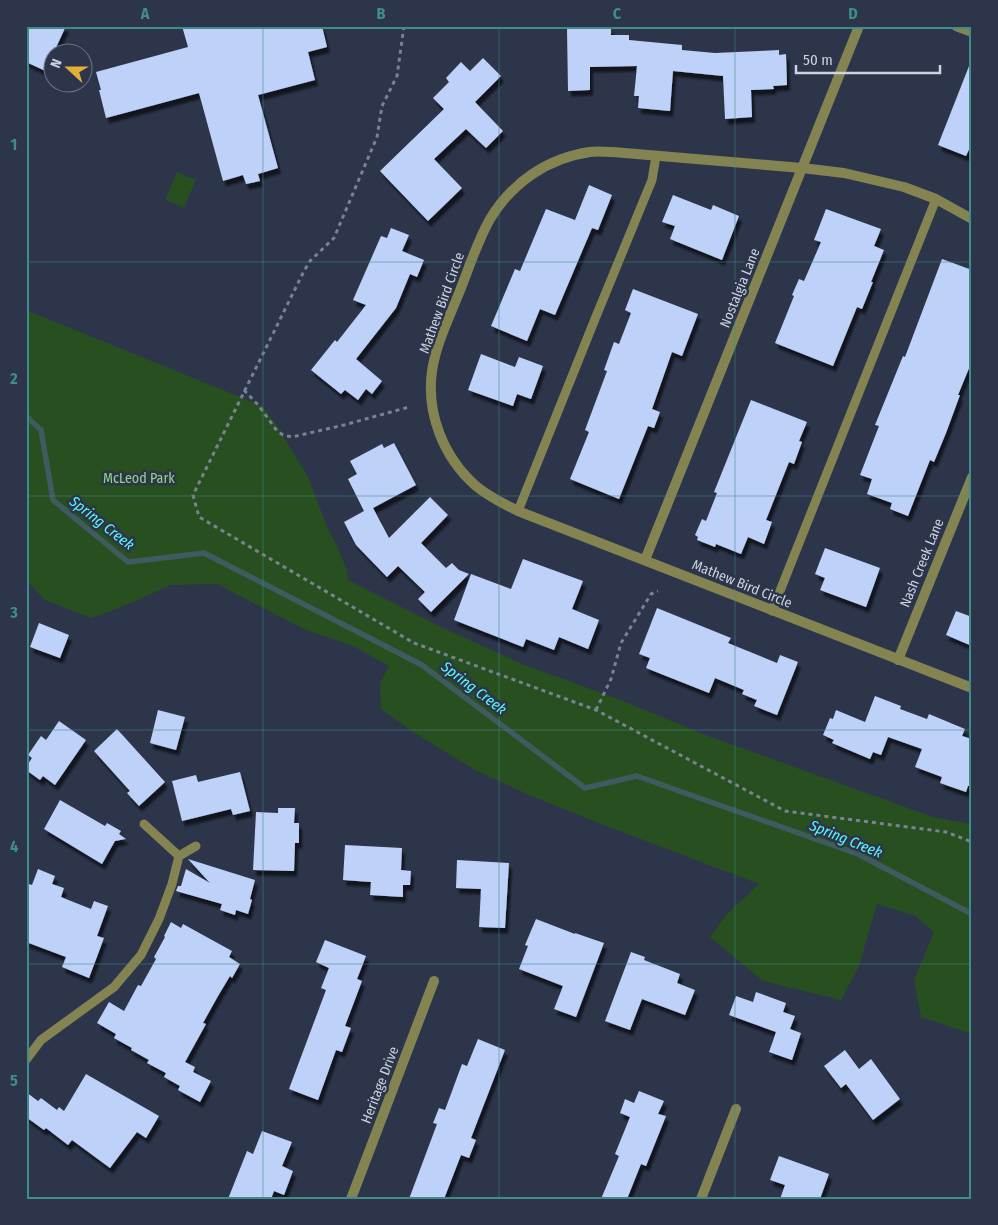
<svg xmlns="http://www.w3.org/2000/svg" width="998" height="1225" font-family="'Fira Sans Condensed',sans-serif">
<defs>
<filter id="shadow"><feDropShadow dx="3" dy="5.5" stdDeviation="1" flood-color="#0009"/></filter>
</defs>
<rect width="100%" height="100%" fill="#2c354a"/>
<path fill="#284f20" d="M177,172l19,8 -12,28 -19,-8z
M26,310l236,96 15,20 31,51 20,52 9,17 10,24 1,10 91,46 83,38 96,35 85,35 230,83 39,7v210l-51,-17 -7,-37 20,-48 -19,-16 -38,-12 -18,62 -18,34 -78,-19 -53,-44 16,-22 33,-31 -150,-57 -78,-31 -56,-26 -62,-38 -32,-23 -1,-26 9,-17 -36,-20 -49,-17 -87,-45 -46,1 -45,20 -35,13 -46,-18 -19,-20z"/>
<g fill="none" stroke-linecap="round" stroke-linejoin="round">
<path stroke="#3f5b60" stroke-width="5.5" d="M26,416l15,14 12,70 75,62 76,-9 218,112 163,123 52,-12 221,78 114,60"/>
</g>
<path fill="#bed1f9" filter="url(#shadow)" d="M26,26h40l-12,26h-2v22l-26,-12z
M182,26h140l5,21 -19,5 7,28 -57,15 20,73 -20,6 2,7 -14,3 -3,-9 -20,6 -24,-88 -93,25 -7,-28h2l-5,-18 92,-25z
M611,28v7h18v5l53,5v5l33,3 64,-3v5l7,-1 1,31 -14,1 1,3 -23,1 1,27 -27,2 -2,-43 -50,-5 -3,40 -32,-3 1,-12h-5l3,-30 -47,1v23l-22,1 -1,-62z
M483,58l18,18 -26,26 28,29 -17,17 -20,-19 -32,30 28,29 -34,33 -48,-50 64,-62 -11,-11 16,-16 -3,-4 15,-16 9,9z
M971,61l1,82 -6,13 -28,-11z
M589,185l23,10 -14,35 -6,-2 -37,87 -15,-6 -13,32 -36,-15 24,-57 5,2 26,-62 29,11z
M673,195l38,15 2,-5 26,11 -17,44 -52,-21 5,-13 -13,-4z
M826,209l55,20 -7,17 10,4 -13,32h2l-11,27 -5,-2 -24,59 -58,-23 19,-47 -2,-1 7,-16 5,2 17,-39 -7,-2z
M391,228l18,7 -7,16 22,9 -7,17 -7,-3 -14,34 -40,51 26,22 -10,13 -6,-5 -8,11 -13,-10 -4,4 -30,-24 24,-30 2,2 29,-37 -13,-5 28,-64 6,2z
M942,259l30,11v91l-14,34h2l-14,38 -12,29 -4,-2 -22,56 -18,-7 2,-6 -25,-9 5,-15 -12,-4 19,-49 -4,-1 28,-69 2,1z
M633,289l65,25 -16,42 -10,-4 -20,57 8,3 -6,16 -6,-2 -29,73 -49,-20 19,-47 -4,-2 22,-59 -3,-1 10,-28 5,2 12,-31 -6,-3z
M481,354l34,13 4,-10 24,9 -12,33 -14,-5 -4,12 -45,-16z
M751,400l56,22 -8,19 3,1 -8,22 -5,-2 -23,58 6,2 -8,22 -16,-7 -7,17 -25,-10 -1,3 -18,-7 1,-3 -3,-2 7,-16 4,2 11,-28 -3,-1z
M394,443l22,42 -43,23 16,30 41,-41 18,18 -27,28 25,25 6,-5 7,7 10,4 -38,38 -13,-13 7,-7 -27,-26 -11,11 -31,-32 -12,-23 20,-11 -16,-32 9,-5 -7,-13 32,-17 2,4z
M825,548l55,20 -14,39 -46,-17 5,-12 -10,-4z
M523,559l60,22 -11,28 27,11 -11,29 -29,-12 -5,13 -28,-11 -3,8 -69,-27 17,-46 40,15z
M657,608l74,30 -3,5 49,20 3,-8 18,7 -21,53 -23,-9 3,-6 -15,-6 2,-4 -29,-12 -6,15 -63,-25 4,-10 -11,-4z
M956,611l16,6v29l-26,-11z
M39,623l30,12 -9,23 -30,-11z
M875,696l26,10 -1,3 27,10 2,-5 36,15 -3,7 10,3v47h-4l-2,6 -26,-9 2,-6 -27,-10 7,-18 -34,-12 -7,18 -8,-3 -3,7 -38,-16 2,-3 -11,-5 7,-17 3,1 3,-9 29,12z
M158,710l27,7 -9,33 -26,-7z
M59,721l27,19 -31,45 -12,-9 -3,4 -14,-10v-3l6,-9 -4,-3 13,-19 5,4z
M117,729l48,53 -26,24 -12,-13 3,-2 -36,-40z
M240,772l10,39 -17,4 -2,-6 -49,12 -10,-40 24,-6 2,7z
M60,800l45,26 2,-3 14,8 -2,3 7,5 -11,2 -13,23 -58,-35z
M278,808h17l-1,15h5v20h-4l-1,28 -41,-1 3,-58 22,1z
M345,845l57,3 -1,22 10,1 -1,14h-7v12l-33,-2 1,-13 -28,-2z
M188,859l67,21 -5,19 2,1 -4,14 -12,-4 -1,5 -15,-5 2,-6 -46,-13 2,-5h3l5,-17 24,14z
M457,860l52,3 -4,65 -26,-1 2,-38 -25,-1z
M38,869l17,7 -3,8 12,4 -3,9 30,12 3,-8 14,5 -11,30 7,2 -15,40 -27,-11 4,-10 -40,-15v-59l6,2z
M536,919l39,15v-1l29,10 -28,74 -22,-8 9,-23 -44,-17 9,-23 -3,-1z
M171,922l10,6 2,-4 49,27 -3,6 11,7 -8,14 -2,-2 -12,20 -15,27 3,1 -21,38 10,5 -2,5 18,9 -11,21 -22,-12 2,-4 -16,-9 2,-4 -19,-10 2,-3 -18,-10 1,-2 -18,-10 2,-4 -19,-11 12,-21 15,9 14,-26 3,1 15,-27 -2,-2 11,-20 -1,-1z
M325,940l41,16 -9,23 5,2 -17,45 6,2 -9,24 -6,-2 -18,50 -29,-11 37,-99 -5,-2 8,-20 -13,-6z
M631,952l14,5 -1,3 36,14 -3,9 18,7 -10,25 -43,-16 -12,31 -25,-9z
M756,992l30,11 -3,9 12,4 -5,13 11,4 -9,27 -23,-8 7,-20 -47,-17 7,-19 17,6z
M478,1039l27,11 -34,88 5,2 -7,18 -8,-3 -17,44h-35l28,-75 -4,-1 6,-15 6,2 17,-46 5,2z
M845,1050l14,19 12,-10 29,40 -27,21 -27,-36 -5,4 -17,-22z
M86,1074l73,42 -13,22 -9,-6 -27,36 -38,-28 -4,5 -22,-17 -2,2 -18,-13v-25l12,9 3,-3 16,12 2,-3 5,4z
M639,1091l25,10 -6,13 8,2 -20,50 -5,-2 -14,35h-26l18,-43 -4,-2 15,-37 -10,-4 5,-14 9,4z
M262,1131l30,11 -10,24 11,5 -9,24 -10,-4 -3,8h-43l19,-48 6,3z
M779,1156l50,18 -9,25h-40l5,-14 -15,-5z"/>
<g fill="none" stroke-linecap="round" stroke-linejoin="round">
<path stroke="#7b8293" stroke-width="3" stroke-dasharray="4 4" stroke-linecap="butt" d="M404,26l-7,50 -15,30 -5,31 -43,101 -24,23 -6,10 -111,224 6,22 215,126 182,67 189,101 161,21 26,10
M244,390l15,16 18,25 6,4 9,2 52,-12 65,-18
M596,710l15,-31 10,-36 30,-49 7,-3"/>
<path stroke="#838451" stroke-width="9" d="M518,511l77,-192 57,-139 4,-24
M772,611l164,-412
M144,824l35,32
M26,1060l15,-20 73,-53 27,-32 18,-36 13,-35 7,-28 17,-10"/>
<path stroke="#838451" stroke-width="10" d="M956,26l16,6
M972,219l-36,-20 -32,-12 -60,-14 -42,-5 -189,-16c-8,0 -16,-1 -23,0 -43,6 -78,31 -100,67 -13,23 -21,49 -31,74 -10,25 -23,51 -27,78 -6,43 12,87 44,115 13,11 28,18 42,25l454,177
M645,560l214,-534
M898,660l74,-183
M351,1199l83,-218
M701,1199l35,-90"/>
</g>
<path fill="none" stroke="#3e8d8a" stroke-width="1" stroke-opacity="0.55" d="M263,26v1173M499,26v1173M735,26v1173M26,262h946M26,496h946M26,730h946M26,964h946"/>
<g text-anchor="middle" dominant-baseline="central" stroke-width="5" stroke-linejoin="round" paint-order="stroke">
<g font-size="14" fill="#ccd2df" stroke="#2c354a">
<text transform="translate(740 288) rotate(-68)">Nostalgia Lane</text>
<text transform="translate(442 303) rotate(-70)">Mathew Bird Circle</text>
<text transform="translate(922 563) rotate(-68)">Nash Creek Lane</text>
<text transform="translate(742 584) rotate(22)">Mathew Bird Circle</text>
<text transform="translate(380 1085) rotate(-69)">Heritage Drive</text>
</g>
<g font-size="14" fill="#93d785" stroke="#2c354a">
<text x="139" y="478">McLeod Park</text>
</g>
<g font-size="15" font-style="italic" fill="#5af8fb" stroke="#2c354a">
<text transform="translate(102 523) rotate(38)">Spring Creek</text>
<text transform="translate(474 688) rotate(37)">Spring Creek</text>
<text transform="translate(846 839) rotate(22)">Spring Creek</text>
</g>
</g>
<rect width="998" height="1225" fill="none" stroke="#2c354a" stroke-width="55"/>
<g transform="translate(68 68) rotate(291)"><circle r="24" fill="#2c354a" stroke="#6c7486"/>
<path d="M0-4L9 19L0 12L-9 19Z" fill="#e1af34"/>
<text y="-8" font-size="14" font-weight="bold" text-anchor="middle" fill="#ccd2df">N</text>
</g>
<path d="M796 65v8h144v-8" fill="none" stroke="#ccd2df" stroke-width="2.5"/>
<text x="803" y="65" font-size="15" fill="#ccd2df" stroke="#2c354a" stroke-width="4" paint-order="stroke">50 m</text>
<rect x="28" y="28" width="942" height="1170" fill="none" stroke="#3e8d8a" stroke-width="2"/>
<g font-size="16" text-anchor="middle" font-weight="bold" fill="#3e8d8a">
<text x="145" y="19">A</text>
<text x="381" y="19">B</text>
<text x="617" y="19">C</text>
<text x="853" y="19">D</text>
<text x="14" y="150">1</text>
<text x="14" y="384">2</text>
<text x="14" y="618">3</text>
<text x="14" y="852">4</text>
<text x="14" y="1086">5</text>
</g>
</svg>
